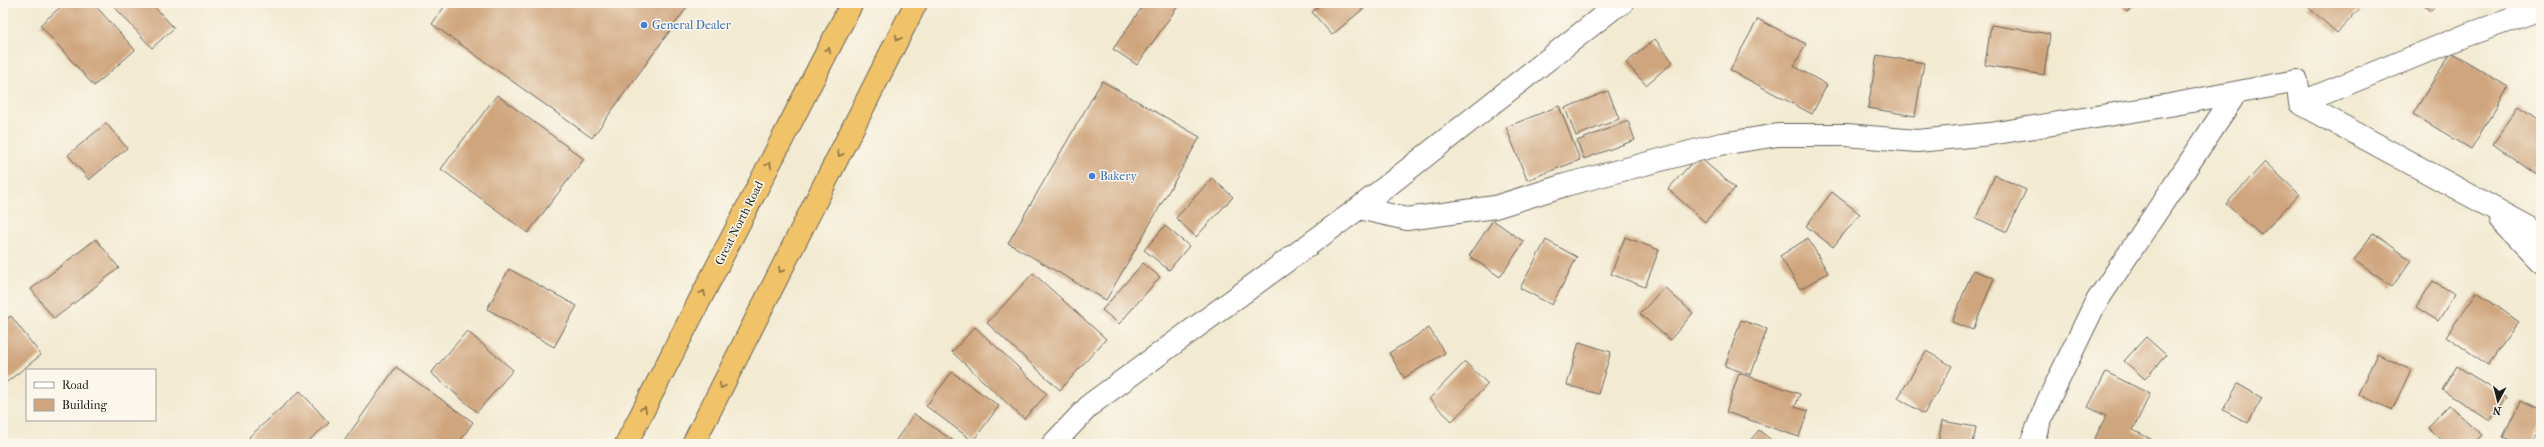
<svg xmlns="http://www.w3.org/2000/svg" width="2544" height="447" font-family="'IM FELL French Canon',serif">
<rect width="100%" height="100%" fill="#fbf7ec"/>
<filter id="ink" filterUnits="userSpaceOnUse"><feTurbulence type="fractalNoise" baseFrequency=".025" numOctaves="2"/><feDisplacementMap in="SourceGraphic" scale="8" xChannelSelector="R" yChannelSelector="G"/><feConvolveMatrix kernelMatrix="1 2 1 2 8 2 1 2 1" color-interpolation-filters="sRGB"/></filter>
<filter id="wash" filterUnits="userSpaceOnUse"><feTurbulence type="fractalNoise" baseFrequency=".012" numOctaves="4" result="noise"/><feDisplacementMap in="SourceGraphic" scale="16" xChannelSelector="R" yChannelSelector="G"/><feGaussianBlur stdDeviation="0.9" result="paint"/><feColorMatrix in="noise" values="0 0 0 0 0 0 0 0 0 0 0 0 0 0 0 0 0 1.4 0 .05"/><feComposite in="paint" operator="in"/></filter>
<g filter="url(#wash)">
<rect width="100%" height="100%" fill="#f2ead1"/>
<g id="blocks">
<path fill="#cfa57d" d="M65,3h28l42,47 -41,36 -54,-61z
M111,3h40l23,25 -22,20z
M447,3h243l-98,135 -160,-114z
M1145,3h35l-43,62 -24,-16z
M1322,3h48l-38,32 -20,-23z
M2120,3h19l-12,9z
M2312,3h53l-28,30 -29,-26z
M2420,3h18l-7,8z
M1758,19l48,25 -12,22 33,19 -15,29 -82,-44z
M1991,25l59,9 -6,41 -59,-10z
M1655,39l18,23 -27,23 -20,-22z
M2451,52l57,35 -37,62 -58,-35z
M1877,55l47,8 -9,53 -47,-8z
M1102,81l98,56 -94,163 -98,-57z
M1608,91l11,28 -43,17 -11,-28z
M497,95l87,64 -56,74 -87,-64z
M1559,106l21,54 -53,20 -21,-53z
M2519,106l22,16v56l-48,-34z
M1628,121l7,19 -51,19 -7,-18z
M106,123l21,25 -38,32 -21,-25z
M1698,156l37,32 -30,34 -37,-33z
M2265,162l34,32 -38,41 -35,-31z
M1995,175l31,15 -19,42 -31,-14z
M1212,178l21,19 -37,40 -20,-19z
M1832,192l28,22 -27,33 -27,-21z
M1493,220l31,22 -24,35 -31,-21z
M1165,226l24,20 -20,24 -25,-20z
M2373,233l38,27 -19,27 -38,-27z
M1625,237l34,13 -14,37 -34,-13z
M1808,238l20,35 -28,16 -20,-33z
M96,239l23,29 -65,51 -23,-30z
M1546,240l31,17 -25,48 -32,-17z
M1143,263l17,14 -41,47 -17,-14z
M509,269l68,37 -23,41 -67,-38z
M1973,270l21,8 -21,52 -21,-8z
M1033,273l73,66 -46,51 -73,-67z
M2433,281l22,13 -17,27 -22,-14z
M1664,287l29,26 -23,27 -30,-26z
M2477,292l42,30 -31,43 -42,-29z
M11,316l30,39 -38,30v-63z
M1741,320l26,9 -16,46 -26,-9z
M975,327l72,67 -23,25 -72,-67z
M1429,328l16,25 -41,25 -15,-25z
M467,331l46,39 -36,42 -46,-39z
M2146,337l20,18 -21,24 -21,-18z
M1579,342l32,10 -13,42 -31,-9z
M1926,351l26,15 -28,48 -26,-16z
M2377,354l34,16 -19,40 -34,-16z
M1465,362l23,22 -36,37 -23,-22z
M2457,366l49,31 -16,24 -48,-31z
M396,367l77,55 -15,22h-116z
M952,372l47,34 -26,35 -47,-35z
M2106,372l44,22 -17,36 18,9 -3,5h-56l14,-28 -18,-9z
M1739,373l61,21 -5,13 13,4 -9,26 -73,-25z
M2238,384l24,14 -14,25 -25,-13z
M300,391l29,32 -24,21h-50l-6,-7z
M2520,401l21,9v11l-10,23h-11l-17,-7z
M2449,405l33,30 -9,9h-27l-18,-17z
M914,414l44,30 -64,-1z
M1942,421l34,6 -3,17h-35z
M1759,430l17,14h-29z"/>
</g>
</g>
<g filter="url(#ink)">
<use href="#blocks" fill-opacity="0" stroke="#67645b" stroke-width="1"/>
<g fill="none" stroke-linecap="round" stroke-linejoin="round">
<defs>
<path id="minor" d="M2300,103l241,131
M1359,208l48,11 88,-12 70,-22 156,-41 57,-9h68l71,6 73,-7 180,-29 127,-24 3,22 167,-68 74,-26
M2500,219l41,43
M1053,444l38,-40 268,-196 253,-199 10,-6
M2031,444l17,-43 47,-97 141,-211"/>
<path id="trunk" d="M626,444l226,-441
M693,444l223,-441"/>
</defs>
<use href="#minor" stroke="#67645b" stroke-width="24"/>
<use href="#trunk" stroke="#67645b" stroke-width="24"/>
<use href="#minor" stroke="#fff" stroke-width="22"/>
<use href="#trunk" stroke="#f1c369" stroke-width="22"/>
</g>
<defs><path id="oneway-chevron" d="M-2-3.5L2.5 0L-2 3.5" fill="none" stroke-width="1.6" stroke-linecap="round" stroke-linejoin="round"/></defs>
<g stroke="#867042">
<use href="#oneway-chevron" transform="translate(898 38) rotate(117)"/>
<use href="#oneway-chevron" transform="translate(828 50) rotate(-63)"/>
<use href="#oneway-chevron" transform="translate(840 154) rotate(117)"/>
<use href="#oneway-chevron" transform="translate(769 165) rotate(-63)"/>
<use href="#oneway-chevron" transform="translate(781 270) rotate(117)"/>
<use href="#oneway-chevron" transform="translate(703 293) rotate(-63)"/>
<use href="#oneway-chevron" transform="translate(722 386) rotate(117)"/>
<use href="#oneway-chevron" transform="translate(644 409) rotate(-63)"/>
</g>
</g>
<g fill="#3f7fe0" stroke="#fbf7ec" stroke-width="1.5">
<circle cx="644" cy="25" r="4"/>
<circle cx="1092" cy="176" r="4"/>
</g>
<g text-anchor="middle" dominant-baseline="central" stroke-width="3" stroke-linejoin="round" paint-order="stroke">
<g font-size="12" fill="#366cbe" stroke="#fbf7ec" text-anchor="start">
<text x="652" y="25">General Dealer</text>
<text x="1100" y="176">Bakery</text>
</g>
<g font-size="12" fill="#1c1c1c" stroke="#fbf7ec">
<text transform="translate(739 223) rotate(-63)">Great North Road</text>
</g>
</g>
<rect width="2544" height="447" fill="none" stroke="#fbf7ec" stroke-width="16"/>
<rect x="26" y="369" width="130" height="52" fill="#fbf7ec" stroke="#a29f99"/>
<rect x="34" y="382" width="20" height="6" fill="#ffffff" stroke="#a29f99"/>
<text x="62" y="389" font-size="12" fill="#1c1c1c">Road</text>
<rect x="34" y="399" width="20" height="12" fill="#cfa57d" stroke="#a29f99"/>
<text x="62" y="409" font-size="12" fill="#1c1c1c">Building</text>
<g transform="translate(2498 401) rotate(187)" stroke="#fbf7ec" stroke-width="3" paint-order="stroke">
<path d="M0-3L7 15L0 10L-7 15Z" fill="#1c1c1c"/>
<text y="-6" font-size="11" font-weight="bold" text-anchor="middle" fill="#1c1c1c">N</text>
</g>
</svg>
